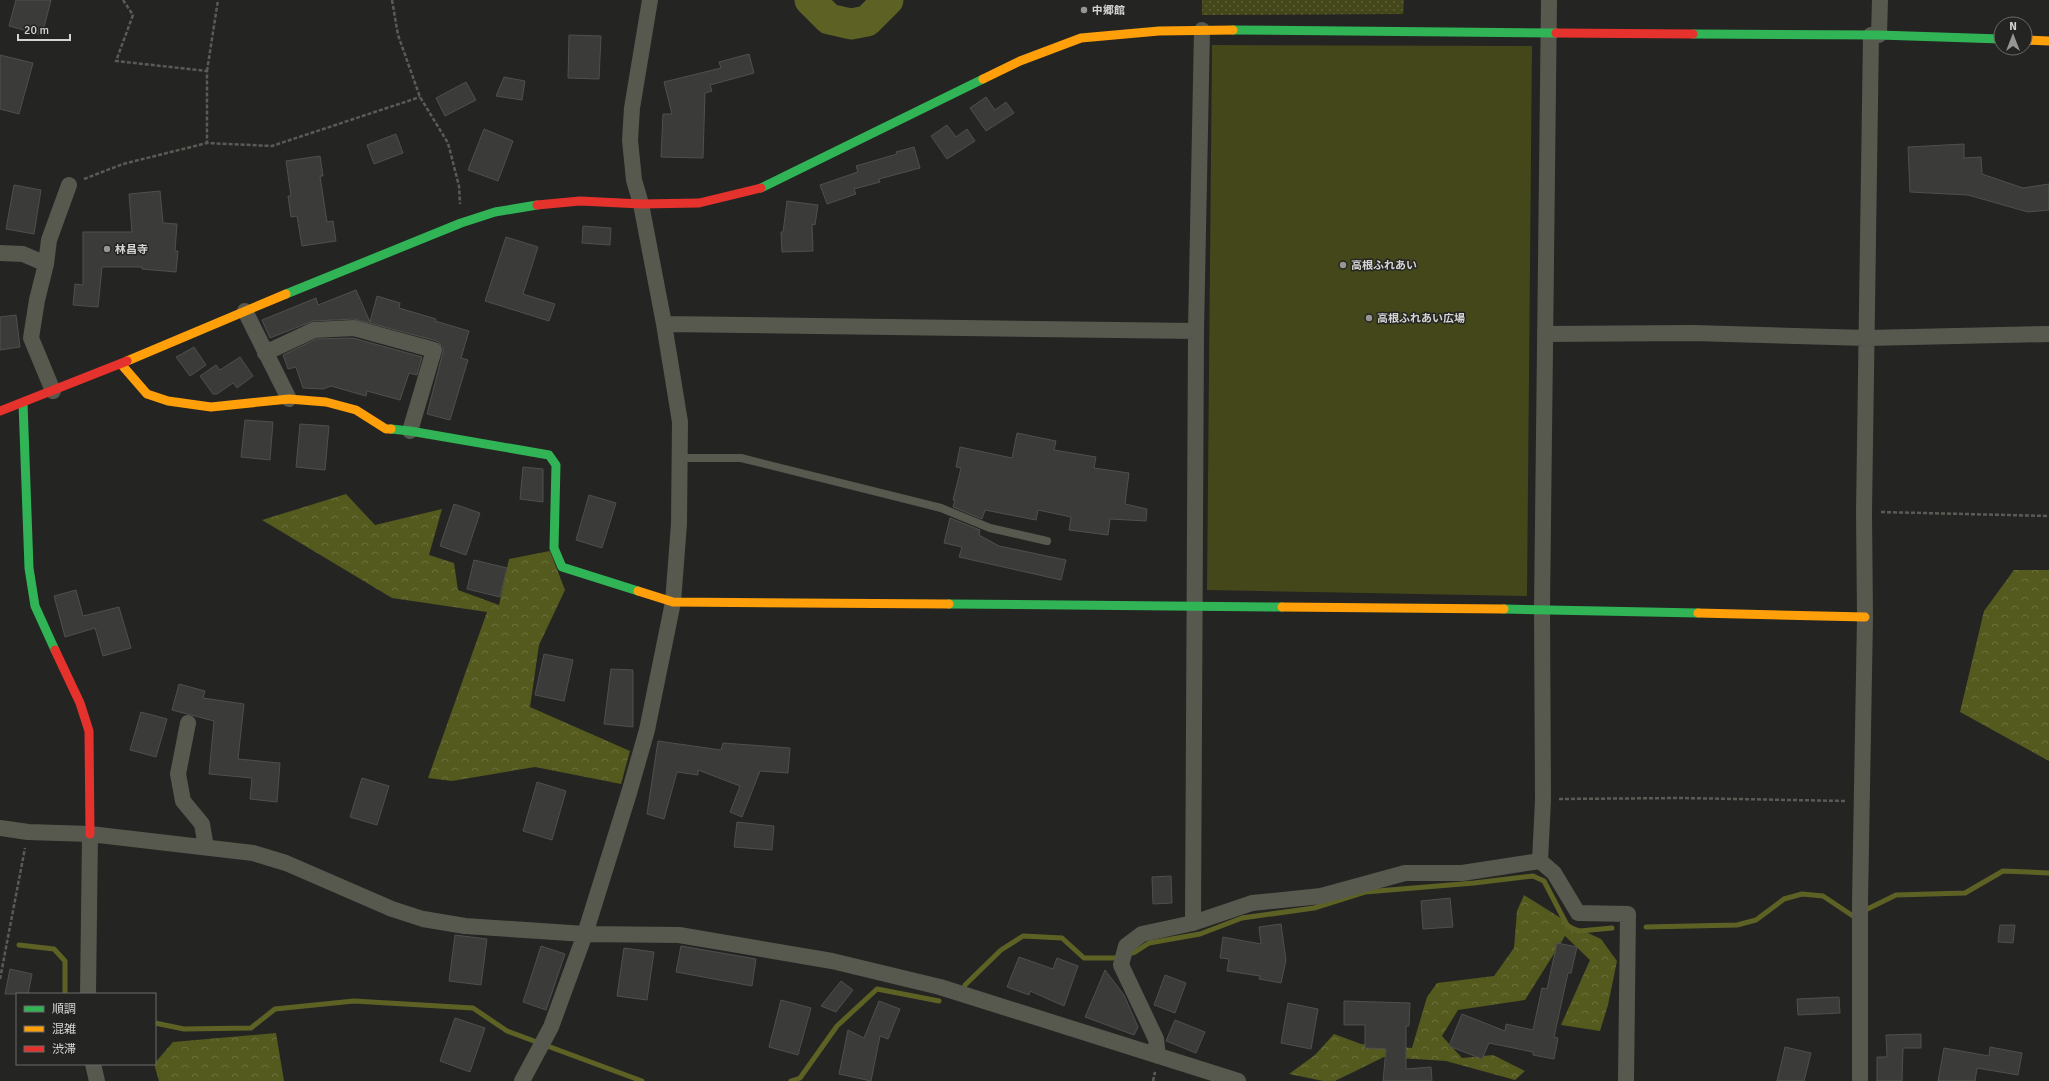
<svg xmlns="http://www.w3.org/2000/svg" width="2049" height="1081" font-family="Signika,'Noto Sans JP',sans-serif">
<defs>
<pattern id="forest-crowns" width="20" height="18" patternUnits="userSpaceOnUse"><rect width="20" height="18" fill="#54591d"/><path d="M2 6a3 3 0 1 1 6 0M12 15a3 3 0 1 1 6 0" fill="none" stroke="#6c703d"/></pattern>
<pattern id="park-dots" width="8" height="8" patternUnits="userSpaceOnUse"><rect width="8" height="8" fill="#44471a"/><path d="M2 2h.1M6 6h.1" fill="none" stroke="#5e613a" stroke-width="1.8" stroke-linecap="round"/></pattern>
</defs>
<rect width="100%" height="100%" fill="#242423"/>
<path fill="url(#forest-crowns)" d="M346,494l29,31 67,-16 -13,46 25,8 4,27 41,15 10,-46 41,-8 15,39 -26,55 -9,62 100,44 -9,33 -86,-17 -83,14 -24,-3 59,-166 -95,-14 -130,-78z
M2014,570h35v191l-89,-49 24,-101z
M1524,895l51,32 26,12 16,22 -9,44 -8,26 -39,-6 29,-65 -25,-24 -40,64 -67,10 -16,26 20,22 31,-3 32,16 -10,9 -69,-19 -62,-4 -49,24h-12l-34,-7 26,-19 19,-21 27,10 51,4 15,-51 10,-14 57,-7 20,-28 3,-37z
M276,1033l8,48h-125l-5,-17 19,-22z"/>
<path fill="url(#park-dots)" d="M1202,0h202l-1,14 -201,1z"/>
<path fill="#44471a" d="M1212,45l320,1 -5,550 -320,-6z"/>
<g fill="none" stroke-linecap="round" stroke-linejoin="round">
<path stroke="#5d6224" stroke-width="5" d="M1646,927l91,-2 19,-5 28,-21 18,-5 21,2 30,20 43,-21 69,-2 38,-22 46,2
M19,945l35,4 11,12v33
M1128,954l7,-2 14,-9 51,-9 42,-16 72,-10 51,-16 109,-9 59,-7 11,5 24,46 12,4 32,-3
M965,985l36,-35 22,-14 39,2 22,20h30l6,-1
M155,1023l29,6 67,-1 24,-19 79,-8 119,7 34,23 135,50
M791,1081l9,-3 37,-52 40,-37 62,12"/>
<path stroke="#5d6224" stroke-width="31" d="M810,0l19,19 22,5 16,-3 21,-21"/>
</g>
<path fill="#3b3c3a" stroke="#4f504e" d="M16,0h35l-9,35 -33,-9z
M569,35l32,1 -2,43 -31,-1z
M749,54l5,19 -44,12 2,6 -7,2 -2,65 -42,-1 2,-43h9l-8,-32 57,-14 -2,-6z
M0,55l33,8 -14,51 -19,-5z
M504,77l21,4 -3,19 -26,-4z
M466,82l10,18 -31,16 -9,-18z
M986,97l9,13 11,-8 8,11 -28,18 -16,-23z
M947,125l9,12 11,-8 8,12 -28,18 -16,-23z
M484,129l29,12 -15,40 -30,-11z
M396,134l7,19 -29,11 -7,-19z
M1964,144v14l17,-1 1,17 41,14 26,-4v26l-21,2 -60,-17 -58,-3 -2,-45z
M914,147l6,21 -41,11 1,3 -26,7 2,5 -29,10 -7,-19 38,-13 -2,-6 41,-12 -1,-2z
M320,156l3,20h-3l7,46 6,-1 3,20 -34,5 -5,-30 -6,1 -3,-21h3l-5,-35z
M14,185l27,5 -7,44 -28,-5z
M160,191l3,32 14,1 -2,27h3l-2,21 -34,-3v-2h-40l-4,40 -25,-2 2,-21 8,1v-53h49l-3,-38z
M787,201l31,4 -3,20 -3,-1 1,27 -31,1 -1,-20h2z
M583,226l28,2 -1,17 -28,-2z
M506,237l32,10 -15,47 32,10 -6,17 -64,-20z
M356,290l14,32 7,-26 23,7 -1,5 37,11 -1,2 34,10 -8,27 7,2 -18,60 -23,-6 16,-62v-5l-6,-6 -83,-22 -41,2 -43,17 -8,-18 54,-22 2,7z
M16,315l4,32 -20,3v-33z
M353,338l69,19 -5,18 -8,-2 -9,27 -33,-9 -1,5 -35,-10 -8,3 -20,-1 -7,-21 -8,2 -5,-14 33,-16z
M194,347l12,18 -16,11 -14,-19z
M240,357l13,19 -16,12 -4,-5 -16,11h-4l-13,-18 16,-11 4,5z
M245,420l28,2 -3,38 -29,-3z
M300,424l29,2 -4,44 -29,-3z
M1017,433l39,8 -2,9 42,7 -2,11 35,5 -4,31 22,5 -1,12 -36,-2 -2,16 -39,-5 2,-13 -33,-7 -2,10 -51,-10 -3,9 -29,-12 2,-7h-2l8,-32 -5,-1 4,-20 52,11z
M523,467l20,2v33l-23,-3z
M589,495l27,8 -14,45 -26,-8z
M454,504l26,9 -14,42 -26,-9z
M950,518l30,12 -1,5 20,11 67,14 -5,20 -102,-23 3,-10 -18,-4z
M474,560l33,8 -7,29 -33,-8z
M76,590l7,26 36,-9 12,41 -28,8 -8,-28 -30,9 -11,-41z
M544,654l29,6 -9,41 -29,-6z
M611,669l22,1v57l-29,-3z
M179,684l26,7 -2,7 41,6 -6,55 42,4 -3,39 -27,-3 2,-21 -43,-4 5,-53 -42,-11z
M141,712l26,7 -11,38 -26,-7z
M658,741l63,9 2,-7 67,5 -2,25 -28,-2 -18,46 -12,-5 10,-26 -42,-16v5l-21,-3 -13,47 -17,-5z
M362,778l27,8 -12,39 -27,-8z
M537,782l29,9 -14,49 -29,-9z
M737,822l37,4 -2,24 -38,-3z
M1171,876l1,27 -19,1 -1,-27z
M1450,898l3,29 -30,2 -2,-28z
M1281,924l5,36 -5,23 -22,-4 1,-3 -33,-5 2,-12 -9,-1 3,-21 38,7 -2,-17z
M2000,925h15l-2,18 -15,-1z
M455,935l32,4 -6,46 -32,-4z
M1557,943l20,4 -6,26h-3l-14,64 4,1 -4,21 -21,-4v-3l-44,-9 -7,16 -33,-13 13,-32 43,17 1,-7 27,6 9,-42 5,1z
M541,946l24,8 -19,56 -23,-8z
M681,946l75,13 -4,27 -76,-14z
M624,948l30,4 -7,48 -30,-4z
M1019,957l34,12 4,-11 21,8 -14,40 -34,-15 -1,4 -22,-8z
M10,969l22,5 -4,20h-23z
M1105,970l19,25 14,32 -4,8 -49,-18z
M1165,975l21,8 -11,30 -21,-8z
M841,981l12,9 -17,22 -15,-6z
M1839,997l1,16 -42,2 -1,-16z
M781,1000l30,8 -13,47 -29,-8z
M879,1001l21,8 -12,30 -8,-3 -9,45 -32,-7 9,-44 16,8z
M1344,1001l66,2 -1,23h-3v43l25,-2 1,14h-49l3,-32 -21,-1v-23h-21z
M1288,1003l30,6 -7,40 -30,-6z
M455,1018l30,10 -15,44 -30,-11z
M1175,1020l30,12 -9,21 -30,-12z
M1921,1034v14h-18l-1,33h-25v-24h10l-1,-22z
M1785,1047l26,6 -7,28h-27z
M1990,1047l32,6 -4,22 -41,-7 -2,13h-37l6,-33 45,8z"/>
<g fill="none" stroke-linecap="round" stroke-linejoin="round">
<path stroke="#5a5b54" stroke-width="2.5" stroke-dasharray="4 2" stroke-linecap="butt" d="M123,0l10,15 -17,46 91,10v72
M392,0l6,35 22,62 28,46 11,43 1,18
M207,71l11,-71
M84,179l39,-15 84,-21 65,3 148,-49
M1881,512l168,4
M1559,799l123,-1 164,3
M0,979l25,-131
M1153,1081l2,-9"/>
<path stroke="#57594e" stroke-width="8" d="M680,458h61l200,50 49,20 57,13"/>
<path stroke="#57594e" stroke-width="16" d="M1879,35l1,-35
M0,253l23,1 23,10 -9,36 -6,38 22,53
M46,264l3,-24 20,-55
M245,311l44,88
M664,324l532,7
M1545,334l148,-1 174,5 182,-4
M265,353l49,-23 40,-2 80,22 -24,81
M188,723l-10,51 5,27 19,23 4,23
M0,828l28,4 62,2 163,19 33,10 106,46 31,10 42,7 120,8 94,1 153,26 108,26 298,94
M1540,861l3,-61 -1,-191 7,-609
M1193,923l3,-592 6,-301
M88,994l2,-160
M1158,1056l-2,-17 -35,-74 5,-19 16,-12 51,-11 59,-20 69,-7 84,-23h57l78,-12 14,12 24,40 50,1 -2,167
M93,1064l4,17
M522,1081l29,-54 34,-93 44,-141 18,-63 26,-128 6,-78 1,-102 -16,-98 -23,-120 -7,-24 -4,-40 2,-32 18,-108
M1860,1081v-179l5,-285 -1,-105 7,-477"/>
<path stroke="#30b455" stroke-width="9" d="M1233,30l323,3
M1693,34l186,1 122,4
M761,188l222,-109
M286,294l175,-71 34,-11 42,-7
M23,403l6,165 6,38 20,44
M391,429l19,2 139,24 7,10 -2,83 8,19 76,24
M949,604l333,3
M1504,609l194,4"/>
<path stroke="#ff9f0a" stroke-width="9" d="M2025,40l24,1
M983,79l37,-18 61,-23 78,-7 74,-1
M127,361l159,-67
M121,364l26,30 21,7 43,6 78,-8 37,3 30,8 30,19h5
M638,591l35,11 276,2
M1282,607l222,2
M1698,613l167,4"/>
<path stroke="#e5322d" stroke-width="9" d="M1556,33l137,1
M537,205l43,-4 61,3 58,-1 62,-15
M0,411l127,-50
M55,650l25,53 9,28 1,103"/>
</g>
<g fill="#969695" stroke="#242522" stroke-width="1.5">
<circle cx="1084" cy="10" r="4"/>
<circle cx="107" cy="249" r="4"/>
<circle cx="1343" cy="265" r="4"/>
<circle cx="1369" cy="318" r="4"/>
</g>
<g text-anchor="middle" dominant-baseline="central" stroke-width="3" stroke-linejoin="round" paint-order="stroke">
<g font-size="11" font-weight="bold" fill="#d4d4d2" stroke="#242522" text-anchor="start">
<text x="1092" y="10">中郷館</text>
<text x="115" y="249">林昌寺</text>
<text x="1351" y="265">高根ふれあい</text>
<text x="1377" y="318">高根ふれあい広場</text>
</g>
</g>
<rect x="16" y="993" width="140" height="72" fill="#242522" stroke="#6a6b68"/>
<rect x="24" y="1006" width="20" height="6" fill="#30b455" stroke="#6a6b68"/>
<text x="52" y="1013" font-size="12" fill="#d4d4d2">順調</text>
<rect x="24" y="1026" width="20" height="6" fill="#ff9f0a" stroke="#6a6b68"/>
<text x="52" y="1033" font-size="12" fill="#d4d4d2">混雑</text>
<rect x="24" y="1046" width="20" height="6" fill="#e5322d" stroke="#6a6b68"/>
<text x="52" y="1053" font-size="12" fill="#d4d4d2">渋滞</text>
<g transform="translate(2013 36)"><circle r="19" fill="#242522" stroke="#6a6b68"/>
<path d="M0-3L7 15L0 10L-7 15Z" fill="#969695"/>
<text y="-6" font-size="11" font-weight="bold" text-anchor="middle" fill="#d4d4d2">N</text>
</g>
<path d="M18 34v6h52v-6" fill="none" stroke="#d4d4d2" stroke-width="2"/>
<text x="24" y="34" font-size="12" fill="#d4d4d2" stroke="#242522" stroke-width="3" paint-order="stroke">20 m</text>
</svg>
